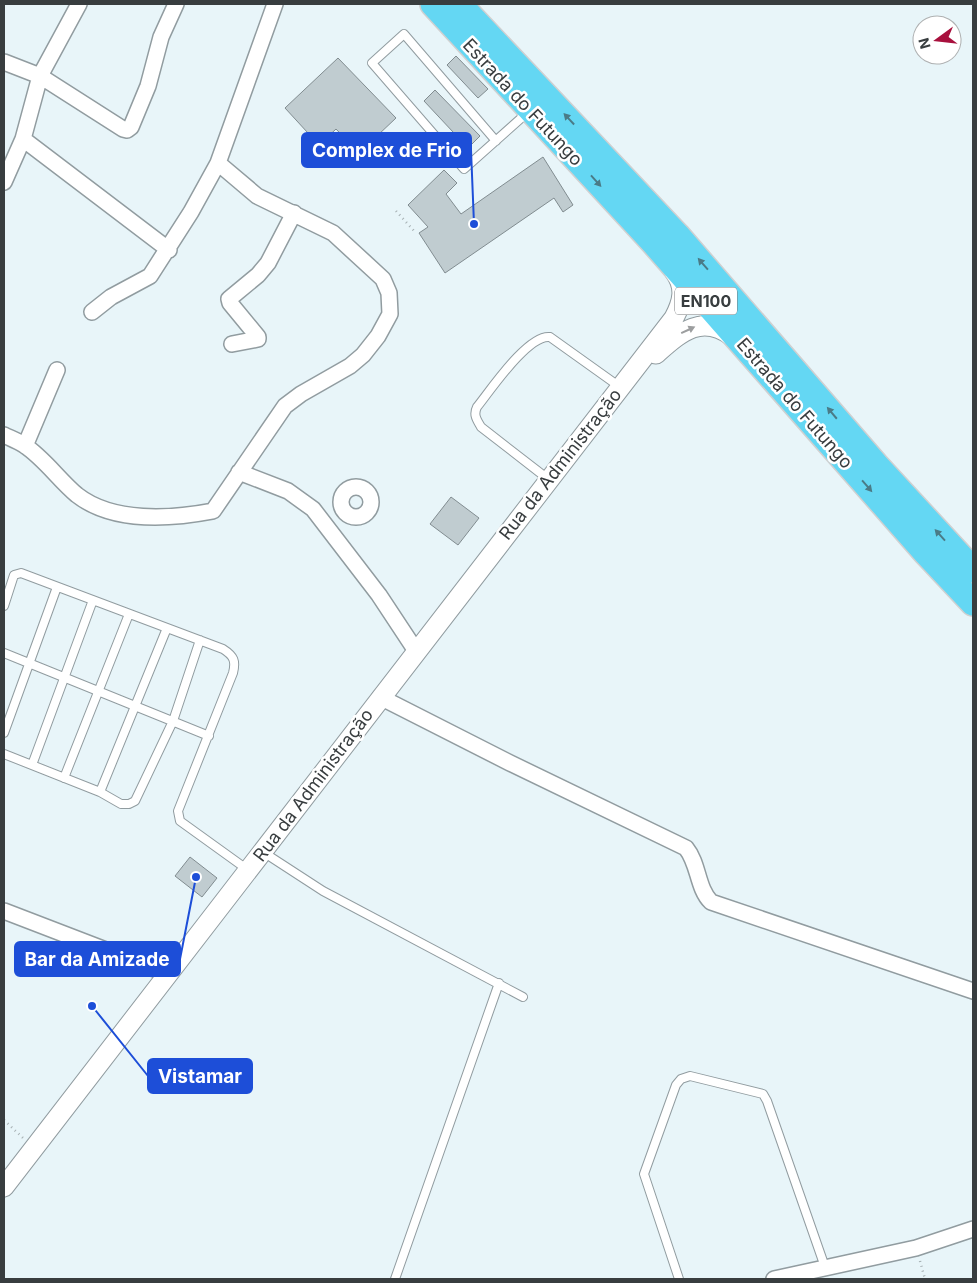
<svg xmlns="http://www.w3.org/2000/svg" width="977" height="1283" font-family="Inter,sans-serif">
<rect width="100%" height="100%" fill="#e8f5f9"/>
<path fill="#c0ccd0" stroke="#818c90" d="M456,56l32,33 -10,9 -31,-33z
M338,58l58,60 -37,35 -23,-24 -17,16 -34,-37z
M435,90l45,46 -12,12 -44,-47z
M543,157l30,48 -10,7 -9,-14 -109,75 -26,-40 9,-6 -20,-22 36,-35 13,13 -11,11 15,20z
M451,497l28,21 -21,27 -28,-21z
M190,857l27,21 -15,19 -27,-21z"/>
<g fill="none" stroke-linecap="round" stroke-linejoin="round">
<defs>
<path id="service" d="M496,141l-92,-107 -32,29 92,106 64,-57
M548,479l-67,-52c-4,-7 -8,-12 -4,-20 13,-16 51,-73 73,-70l70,50
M4,606l10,-31 7,-2 202,76c11,7 13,12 10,24l-55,138 2,10 68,49
M4,653l205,83
M4,733l53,-146
M4,754l96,38 21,12h8l6,-3 38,-80 27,-81
M32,765l61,-165
M64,778l65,-164
M100,792l67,-164
M263,852l60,39 200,106
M395,1279l104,-296
M679,1279l-35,-105 32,-89 5,-6 9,-3 73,18 4,7 58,166"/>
<path id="minor" d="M4,62l36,14 83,53 4,1 4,-3 17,-41 13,-49 15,-33
M23,139l146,111
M4,182l19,-43 17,-63 39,-72
M92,312l19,-15 39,-21 41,-64 27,-49 57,-159
M232,344l26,-5v-2l-28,-34 -1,-4 29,-24 10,-12 26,-50
M4,435c6,3 14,6 20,10 20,13 35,35 53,50 36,28 94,24 136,16l72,-105 16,-12 49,-28 13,-11 15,-19 12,-22 -1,-21 -6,-14 -50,-46 -76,-37 -39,-33
M25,446l32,-76
M239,472l49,19 25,18 66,86 37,56
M341 502a15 15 0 1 1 30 0a15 15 0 1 1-30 0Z
M380,697l130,66 176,85c13,16 11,40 25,54l262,89
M4,911l164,63
M774,1279l142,-31 57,-19"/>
<path id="tertiary" d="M656,354c24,-21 45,-41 76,-18
M4,1187l670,-869c9,-17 12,-31 0,-47"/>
<path id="trunk" d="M433,4l220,238 273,311 47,50
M459,4l218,231 199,230 97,105"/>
</defs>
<use href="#service" stroke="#919ca0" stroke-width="10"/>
<use href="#minor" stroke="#919ca0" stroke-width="18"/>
<use href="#tertiary" stroke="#919ca0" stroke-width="21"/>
<use href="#trunk" stroke="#cfd0d1" stroke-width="28"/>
<path stroke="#a6b0b3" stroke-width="2.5" stroke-dasharray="1 4" stroke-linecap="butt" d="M396,211l20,22
M4,1120l19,18
M920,1261l5,18"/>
<use href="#service" stroke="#fff" stroke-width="8"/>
<use href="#minor" stroke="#fff" stroke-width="15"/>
<use href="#tertiary" stroke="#fff" stroke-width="19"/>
<use href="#trunk" stroke="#64d7f3" stroke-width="25"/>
</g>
<defs><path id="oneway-solid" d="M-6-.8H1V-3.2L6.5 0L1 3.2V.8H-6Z" transform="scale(1.25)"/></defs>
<g fill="#4a7b87">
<use href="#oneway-solid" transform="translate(569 119) rotate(-133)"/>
<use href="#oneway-solid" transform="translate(596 181) rotate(48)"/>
<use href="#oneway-solid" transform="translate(703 264) rotate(-131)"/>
<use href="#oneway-solid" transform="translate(832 413) rotate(-130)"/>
<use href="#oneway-solid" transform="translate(867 486) rotate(49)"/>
<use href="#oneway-solid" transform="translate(940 535) rotate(-132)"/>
</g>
<use fill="#9c9e9f" href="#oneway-solid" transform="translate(688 330) rotate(-25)"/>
<g text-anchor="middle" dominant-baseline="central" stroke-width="5" stroke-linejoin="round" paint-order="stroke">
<rect fill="#fff" stroke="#747779" stroke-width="1" x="675" y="287.5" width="62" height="27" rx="4"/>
<g font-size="16" font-weight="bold" fill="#383d3f">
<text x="706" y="301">EN100</text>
</g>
<g font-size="18" fill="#383d3f" stroke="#fff">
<text transform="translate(523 102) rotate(47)">Estrada do Futungo</text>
<text transform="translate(795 403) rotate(49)">Estrada do Futungo</text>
<text transform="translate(560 464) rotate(-52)">Rua da Administração</text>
<text transform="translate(313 785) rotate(-53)">Rua da Administração</text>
</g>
</g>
<path fill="none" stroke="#1d4ed8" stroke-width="2" d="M474 224L471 150M196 877L180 959M92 1006L148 1076"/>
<g fill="#1d4ed8" stroke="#fff" stroke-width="2">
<circle cx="474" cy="224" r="5"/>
<circle cx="196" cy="877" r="5"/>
<circle cx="92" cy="1006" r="5"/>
</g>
<g fill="#1d4ed8" stroke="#1d4ed8" stroke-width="2">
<rect x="302" y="133" width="169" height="34" rx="5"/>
<rect x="15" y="942" width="165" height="34" rx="5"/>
<rect x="148" y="1059" width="104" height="34" rx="5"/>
</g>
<g font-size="19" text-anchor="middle" font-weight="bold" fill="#fff">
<text x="387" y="157">Complex de Frio</text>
<text x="97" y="966">Bar da Amizade</text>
<text x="200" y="1083">Vistamar</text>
</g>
<rect width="977" height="1283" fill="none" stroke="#383d3f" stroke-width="10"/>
<g transform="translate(937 40) rotate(255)"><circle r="24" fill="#ffffff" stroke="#afb1b2"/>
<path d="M0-4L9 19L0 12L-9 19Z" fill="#a8103d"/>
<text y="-8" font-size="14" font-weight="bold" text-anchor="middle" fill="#383d3f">N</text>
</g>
</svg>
